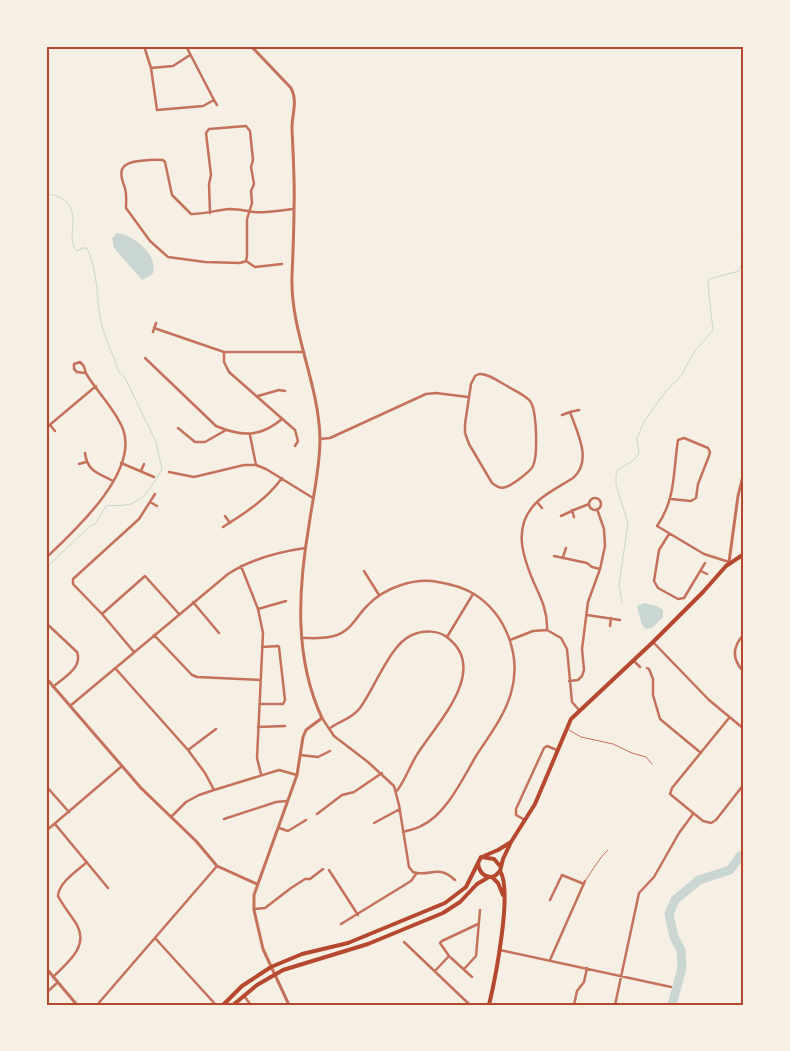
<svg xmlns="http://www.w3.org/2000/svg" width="790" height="1051" font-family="'Roboto Condensed',sans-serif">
<rect width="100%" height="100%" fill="#f6efe4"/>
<path fill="#c9d6d2" d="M117,233c16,1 44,24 35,42l-10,5 -28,-32 -2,-10z
M644,603l13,3 6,4v7l-11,11 -6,1 -4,-4 -5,-19z"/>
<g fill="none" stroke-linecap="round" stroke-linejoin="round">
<path stroke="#c9d6d2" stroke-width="1" d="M46,195c7,-1 9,0 15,3 23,13 3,41 16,53l5,-3h5c11,24 9,44 13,69 3,18 13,37 19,55l6,6 31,64 6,28c-10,14 -17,32 -36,35 -7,1 -13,0 -20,1l-11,18 -5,2 -44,42
M744,237l-3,1 3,4
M622,602l-3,-17 9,-62 -12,-38v-10l2,-5 16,-10 5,-7 -2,-15 8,-18 20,-28 16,-16 13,-24 19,-22 -5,-44 1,-7 30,-8 5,-13"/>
<path stroke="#c9d6d2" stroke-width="9" d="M672,1005l10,-37 -1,-18 -7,-13 -5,-23 6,-14 24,-20 31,-10 10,-14 4,-1"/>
<path stroke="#c5725c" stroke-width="1" d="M569,730l12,7 32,7 19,9 14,4 6,7
M585,881c8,-11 14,-23 23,-31"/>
<path stroke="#c5725c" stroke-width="2.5" d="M144,46l7,22 6,42 46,-4 11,-6 -28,-54
M151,68l22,-2 17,-11
M214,100l3,5
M210,213l-1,-29 2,-9 -5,-42 3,-4 37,-3 4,5 3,29 -2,7 3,17 -3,7 1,12 -5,16v37l-1,5 -6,2 -35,-1 -37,-5 -18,-16 -24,-33c0,-7 1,-13 -1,-20 -7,-17 -5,-25 14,-27 8,-1 16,-2 24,-1l2,2 7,33 19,19c13,0 26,-4 39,-5 9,0 16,2 24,3 13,1 27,-2 40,-3
M246,261l9,6 27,-3
M154,328l70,24h80
M153,332l3,-9
M224,352v10l5,10 66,58 3,11 -3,5
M145,358l71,68c26,11 45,11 66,-7
M479,374c9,-1 20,8 28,12 8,5 17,8 23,15 7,9 8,54 3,65 -3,6 -21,19 -27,21 -6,2 -10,-1 -14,-4l-23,-39 -4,-11v-9l6,-40 4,-8z
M258,396l21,-6 6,1
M570,412l9,-2
M50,425l5,6
M46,428l50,-42
M178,428l17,14h10l21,-12
M250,435l6,30
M320,439l10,-1 96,-44 10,-1 32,4
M85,453c2,18 13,20 28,28
M121,463l33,14
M79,464l7,-2
M141,471l3,-7
M169,472l25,5 50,-12h12l10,4 47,29
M589 504a6 6 0 1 1 12 0a6 6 0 1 1-12 0Z
M671,499l20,2 5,-3 2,-14 11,-28 1,-4 -2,-4 -24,-10 -6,2c-5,32 -2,59 -21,86l47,28 25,8
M150,502l7,4
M537,502l5,6
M572,510l2,7
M225,516l5,7
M561,516l13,-6 15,-6
M223,527c22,-14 43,-27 59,-49
M669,534l-10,16 -5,31 4,7 20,11 6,-1 21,-35
M554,556l33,7 5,4 8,2
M563,557l3,-9
M46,558c28,-27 93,-85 77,-129 -8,-20 -25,-36 -36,-54 -2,-3 -2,-7 -4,-10l-3,-3 -6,2v5l3,3 8,1
M241,566l17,43 5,24 -6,125 4,16
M364,571l15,24
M701,571l6,3
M193,602l26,31
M258,609l28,-8
M102,614l-29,-30v-5l66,-60 16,-25
M587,615l33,5
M46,623l31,29c6,16 -14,26 -24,35
M610,626l1,-8
M547,630c1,-18 -6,-32 -13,-47 -12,-28 -22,-58 4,-82 10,-9 24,-16 35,-23 20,-17 4,-46 -3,-66l-8,3
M744,634c-12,13 -12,26 0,38
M154,635l38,40 5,2 63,3
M447,637l26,-43
M302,638c15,0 31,2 44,-8 9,-7 14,-18 22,-25 16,-17 47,-28 70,-23 12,2 25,5 36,12 32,20 48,62 37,99 -6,22 -22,43 -35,63 -13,22 -30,59 -55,70 -5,3 -12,4 -18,6
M510,640l23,-9 14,-1 14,8 6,11 5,53 7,8
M653,642l56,58 35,29
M134,652l-32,-38 43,-38 34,38
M634,661l6,6
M115,668l73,82 17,23 9,17
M647,668l2,1 4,10v16l7,24 41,34
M569,681l9,-1 4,-4 2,-6 -2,-21 6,-47 12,-33 5,-23 -1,-17 -7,-20
M260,704h23l2,-4 -6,-53 -1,-1 -16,1
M70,706l158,-132c23,-15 50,-22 77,-26
M322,718l12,18 34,26 26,24 5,19 10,62 4,5c17,6 24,-9 42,8
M729,718l-57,70 -2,6 33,27 8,2 5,-3 28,-36
M258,727l27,-1
M329,729c10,-8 23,-10 31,-21 15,-20 30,-64 52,-73 11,-5 27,-5 36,3 41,32 -10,84 -30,115 -8,12 -13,28 -22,39
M188,750l28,-21
M300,755l18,2 12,-6
M46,786l23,26
M317,814l25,-19 12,-3 28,-19
M171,817l15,-15 13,-7 15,-5 65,-20 18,5
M224,819l52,-17 11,-1
M525,820l-9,-5v-6l28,-61 3,-2 10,4
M374,823l26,-14
M55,824l53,64
M279,828l9,3 18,-11
M46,831l76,-65
M329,870l29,45
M550,900l12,-25 22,9
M254,909l11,-1 26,-20 14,-9h5l13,-10
M341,924l70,-43 5,-7
M155,938l61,67
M404,942l66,63
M500,950l171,37
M550,960l35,-79
M464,969l12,-13 4,-46
M435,971l14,-15
M53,977c14,-14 36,-30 24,-52 -6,-10 -14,-19 -19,-29 1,-14 19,-25 29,-34
M472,977l-23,-21 -9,-13 2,-2 36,-17
M46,993l11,-10
M244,996l7,9
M97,1005l120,-139
M574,1005l3,-14 7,-9 3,-14
M615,1005l24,-112 15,-16 25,-44 14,-19"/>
<path stroke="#c5725c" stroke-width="3" d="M251,46l40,42c7,13 1,26 1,40 1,27 3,53 2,80 0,22 -1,45 -2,68 -2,55 27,107 28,163 0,29 -7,58 -11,86 -11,65 -15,133 13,193l-16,12 -3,7 -6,38 -43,120v15l9,39 26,56
M729,562l9,-66 6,-24
M46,678l95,110 55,53 21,25 40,18
M46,968l31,37"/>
<path stroke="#b5482f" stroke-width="4" d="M492,877l6,6 5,12
M489,1005c6,-25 24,-115 11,-134"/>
<path stroke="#b5482f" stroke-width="4" d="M484,856l14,-6 13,-8
M478,863c1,8 5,14 14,14l4,-2 4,-4 3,-12 8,-17 24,-38 36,-85 82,-77 50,-50 23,-26 18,-12
M223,1005l19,-19 29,-19 31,-13 46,-11 97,-40 21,-16 15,-30 13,2 7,8
M233,1005l24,-20 26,-15 85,-26 75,-31 17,-11 17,-18 12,-7"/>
</g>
<rect width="790" height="1051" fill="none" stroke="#f6efe4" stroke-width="95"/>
<rect x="48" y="48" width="694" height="956" fill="none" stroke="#b5482f" stroke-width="2"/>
</svg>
